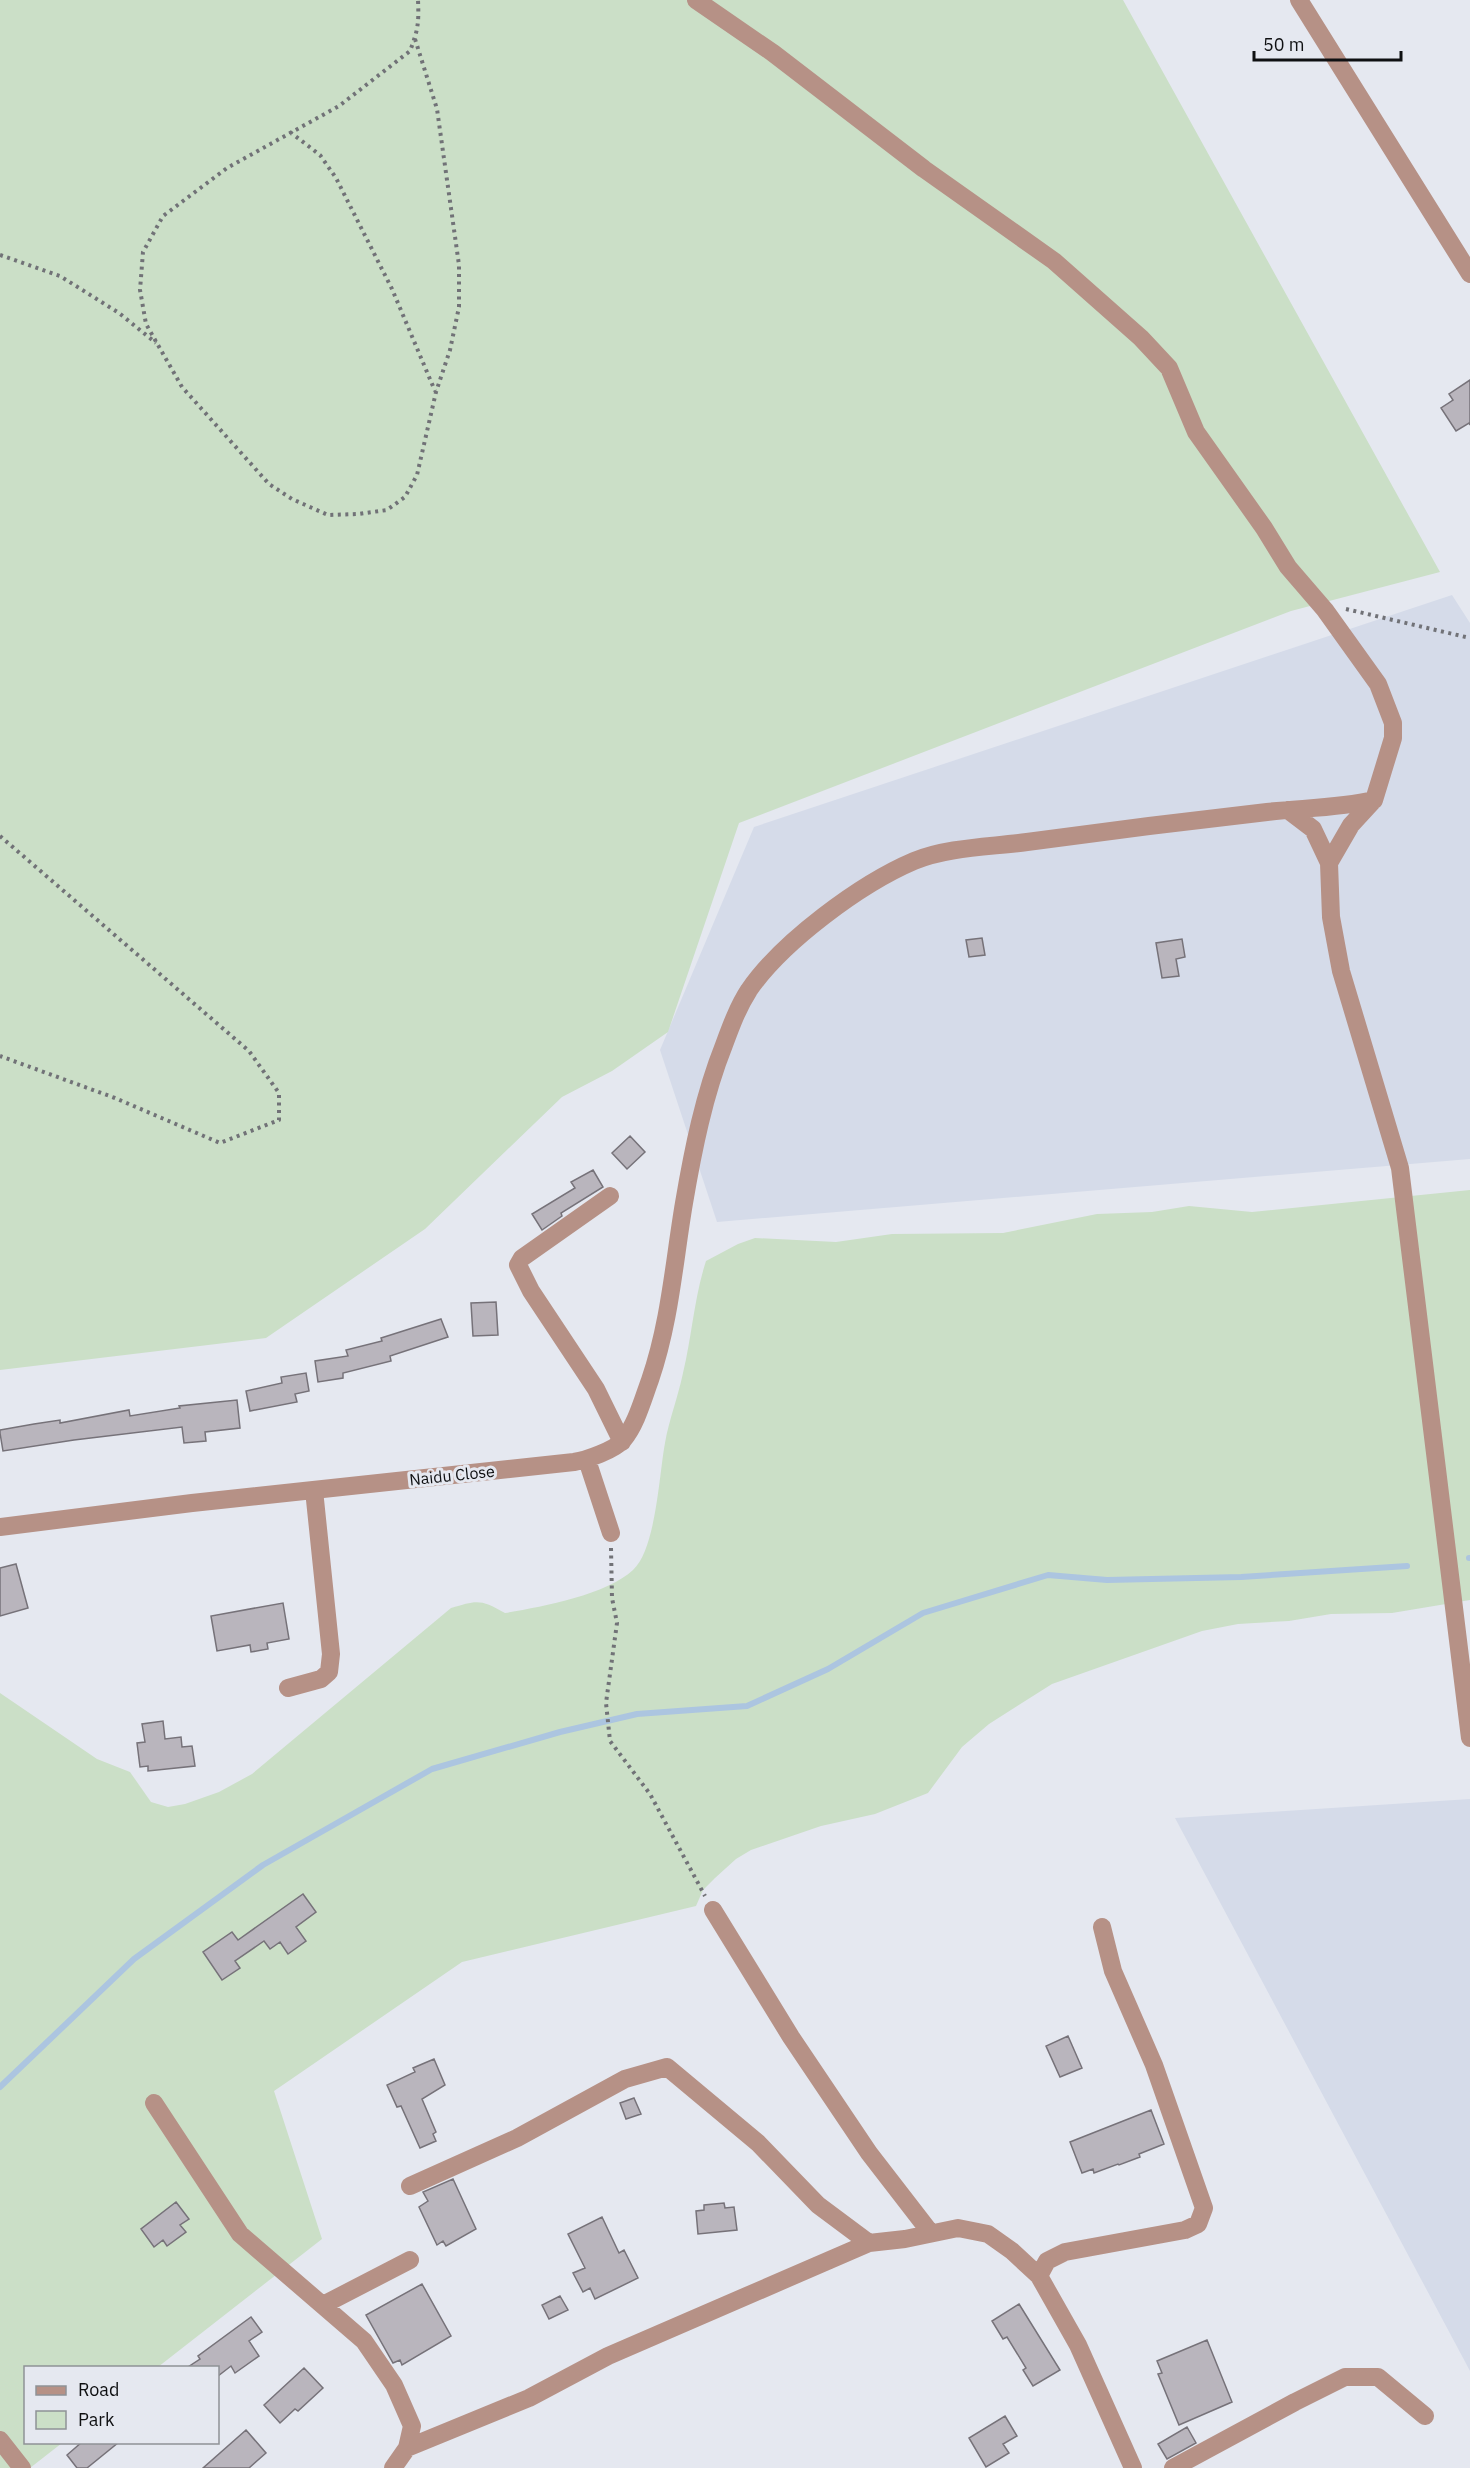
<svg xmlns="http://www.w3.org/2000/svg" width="1470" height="2468" font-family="'IBM Plex Sans',sans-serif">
<rect width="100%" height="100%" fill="#e5e8f0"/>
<path fill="#d5dbe9" d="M1452,595l18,28v536l-753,63 -57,-172 94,-223z
M1470,1799v572l-295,-553z"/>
<path fill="#cbdfc7" d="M0,0h1123l317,572 -149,39 -552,212 -71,209 -56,39 -50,26 -137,132 -159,109 -266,32z
M1470,1190v410l-78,13 -61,1 -42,7 -51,3 -36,7 -150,53 -63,40 -27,23 -34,46 -53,21 -54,12 -70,24 -15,9 -21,19 -12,12 -7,16 -234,56 -188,129 48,148 -164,128 -132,1v74l36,1 -32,25h-30v-775l97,66 33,13 21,30 17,5 17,-3 34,-12 33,-18 199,-166c26,-8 30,-9 54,5 36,-6 101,-18 128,-43 23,-21 26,-95 32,-127 4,-23 13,-46 18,-70 9,-37 11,-75 23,-112l32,-17 17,-6 81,4 56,-8 111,-1 94,-19 55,-2 37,-6 63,6z"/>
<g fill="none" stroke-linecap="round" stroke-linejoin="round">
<path stroke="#acc5e0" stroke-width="6" d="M1469,1558h1
M0,2087l134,-128 129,-94 169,-96 128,-37 77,-18 110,-8 81,-37 95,-56 125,-38 59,5 134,-3 166,-11"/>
</g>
<path fill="#b9b5bd" stroke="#767279" stroke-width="1.5" d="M1470,380v45l-1,-2 -13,8 -15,-23 12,-8 -4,-6z
M982,938l3,17 -16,2 -3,-17z
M1182,939l3,18 -9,2 3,17 -17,2 -6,-35z
M630,1136l15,16 -18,17 -15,-16z
M593,1170l10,17 -42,26 1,3 -20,14 -10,-16 43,-26 -4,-6z
M496,1302l2,33 -25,1 -2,-33z
M441,1319l7,18 -58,19 1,5 -48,12v5l-25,4 -3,-21 33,-5 -2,-6 36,-9 -1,-3z
M306,1373l3,18 -14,3 2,8 -47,9 -4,-20 36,-8 -1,-6z
M237,1400l3,28 -35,4 1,9 -22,2 -2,-16 -108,13 -71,11 -3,-18v-3l34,-6 26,-4v3l69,-13 1,6 50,-8 -1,-2z
M16,1564l12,44 -28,8v-48z
M283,1603l6,36 -22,4 1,6 -17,3 -1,-7 -33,6 -6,-35z
M163,1721l2,18 16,-2 1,10 10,-1 3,20 -47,5v-5l-8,1 -3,-24 8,-1 -3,-18z
M303,1894l13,18 -20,15 10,14 -18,13 -8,-12 -10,7 -6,-8 -29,20 5,7 -18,12 -19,-28 29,-20 6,8z
M1068,2036l14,32 -22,9 -14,-31z
M434,2059l11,26 -23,14 14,33 -3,2 3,7 -16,7 -19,-42 -4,1 -10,-22 28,-13 -2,-4z
M634,2098l7,16 -15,5 -6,-16z
M1151,2110l13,34 -25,10 1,3 -21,8 -1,-1 -24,9 -1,-4 -11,4 -12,-31z
M453,2179l23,50 -30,17 -3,-5 -6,4 -18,-38 9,-6 -5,-9z
M176,2202l13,17 -9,6 6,7 -19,14 -4,-6 -9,7 -13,-18z
M724,2203l1,5 9,-1 3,23 -39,4 -2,-23 8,-1v-5z
M602,2217l17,36 5,-3 14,28 -43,21 -5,-11 -7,4 -10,-19 12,-5 -17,-34z
M422,2284l29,52 -49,29 -2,-5 -7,3 -27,-48z
M560,2296l8,14 -19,9 -7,-14z
M1019,2304l41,66 -27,16 -10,-16 3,-2 -19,-31 -4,2 -11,-18z
M251,2317l11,15 -13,9 10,15 -24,17 -4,-7 -13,10v-9h-30l12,-8 -2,-3z
M1207,2340l25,62 -53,23 -21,-51 4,-1 -5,-12z
M304,2368l19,20 -25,23 -3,-2 -15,14 -16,-18z
M1005,2416l12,20 -14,8 6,9 -23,14 -17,-29z
M1187,2427l9,16 -29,16 -9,-15z
M246,2430l20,23 -17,15h-46z
M82,2442h37l-32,26h-10l-10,-13z"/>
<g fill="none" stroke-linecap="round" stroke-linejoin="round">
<path stroke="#717277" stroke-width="4" stroke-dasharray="3 4.5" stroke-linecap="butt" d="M415,39l22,70 22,156v42l-9,43 -14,42 -19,83 -12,22 -18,13 -29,4 -30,1 -36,-16 -23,-15 -87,-97 -36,-63 -6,-34 3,-38 20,-36 64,-48 112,-62 71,-55c8,-21 9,-28 8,-51
M290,132l30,23 16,23 56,111 43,102
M0,255l60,21 59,37 37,30
M1346,609l124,29
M0,836l249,215 30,42v27l-59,23 -105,-45 -115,-42
M611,1548l1,50 5,25 -11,80 4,38 40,53 55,102"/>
<path stroke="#b69186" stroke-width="18" d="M1299,0l171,274
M1288,810l25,19 16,34 2,54 10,54 59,197 70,570
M1329,863l22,-38 23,-25
M610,1196l-88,62 -4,7 13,26 65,98 26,53
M587,1460l24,73
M0,1527l192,-24 382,-41c12,-2 41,-12 49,-22 13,-15 20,-41 27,-60 20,-58 24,-118 34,-177 9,-53 20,-108 40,-158 7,-19 14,-38 25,-55 33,-48 111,-106 165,-129 34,-14 77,-14 113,-19 80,-11 160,-21 240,-30 35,-4 72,-4 107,-12l19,-62v-15l-15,-39 -53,-74 -37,-43 -24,-39 -68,-96 -27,-64 -28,-30 -87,-77 -130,-92 -151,-116 -77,-53
M288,1688l33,-9 8,-7 2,-18 -17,-164
M713,1910l78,127 78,116 61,79
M154,2103l86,131 124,107 30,44 18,41 -5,22 -14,20
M410,2186l107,-48 108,-59 42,-12 91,76 60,62 51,38
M1039,2276l8,-15 18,-9 120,-22 13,-6 6,-16 -50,-143 -41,-94 -11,-44
M323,2305l87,-45
M0,2440l22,28
M407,2448l122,-50 79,-42 261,-113 36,-4 53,-11 30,6 24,17 27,25 39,69 55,123
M1173,2468l122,-66 50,-25h33l47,39"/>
</g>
<g text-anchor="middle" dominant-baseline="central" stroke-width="6" stroke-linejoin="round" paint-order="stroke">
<g font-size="16" fill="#0f1012" stroke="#e5e8f0">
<text transform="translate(452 1475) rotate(-6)">Naidu Close</text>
</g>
</g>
<rect x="24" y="2366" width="195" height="78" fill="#e5e8f0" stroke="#8f9297" stroke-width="1.5"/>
<rect x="36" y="2386" width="30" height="9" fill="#b69186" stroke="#8f9297" stroke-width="1.5"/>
<text x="78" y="2396" font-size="18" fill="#0f1012">Road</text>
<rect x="36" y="2411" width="30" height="18" fill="#cbdfc7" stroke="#8f9297" stroke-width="1.5"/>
<text x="78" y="2426" font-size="18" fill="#0f1012">Park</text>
<path d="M1254 51v9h147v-9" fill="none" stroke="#0f1012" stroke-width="3"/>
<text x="1263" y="51" font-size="18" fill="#0f1012" stroke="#e5e8f0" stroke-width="4.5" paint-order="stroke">50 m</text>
</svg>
